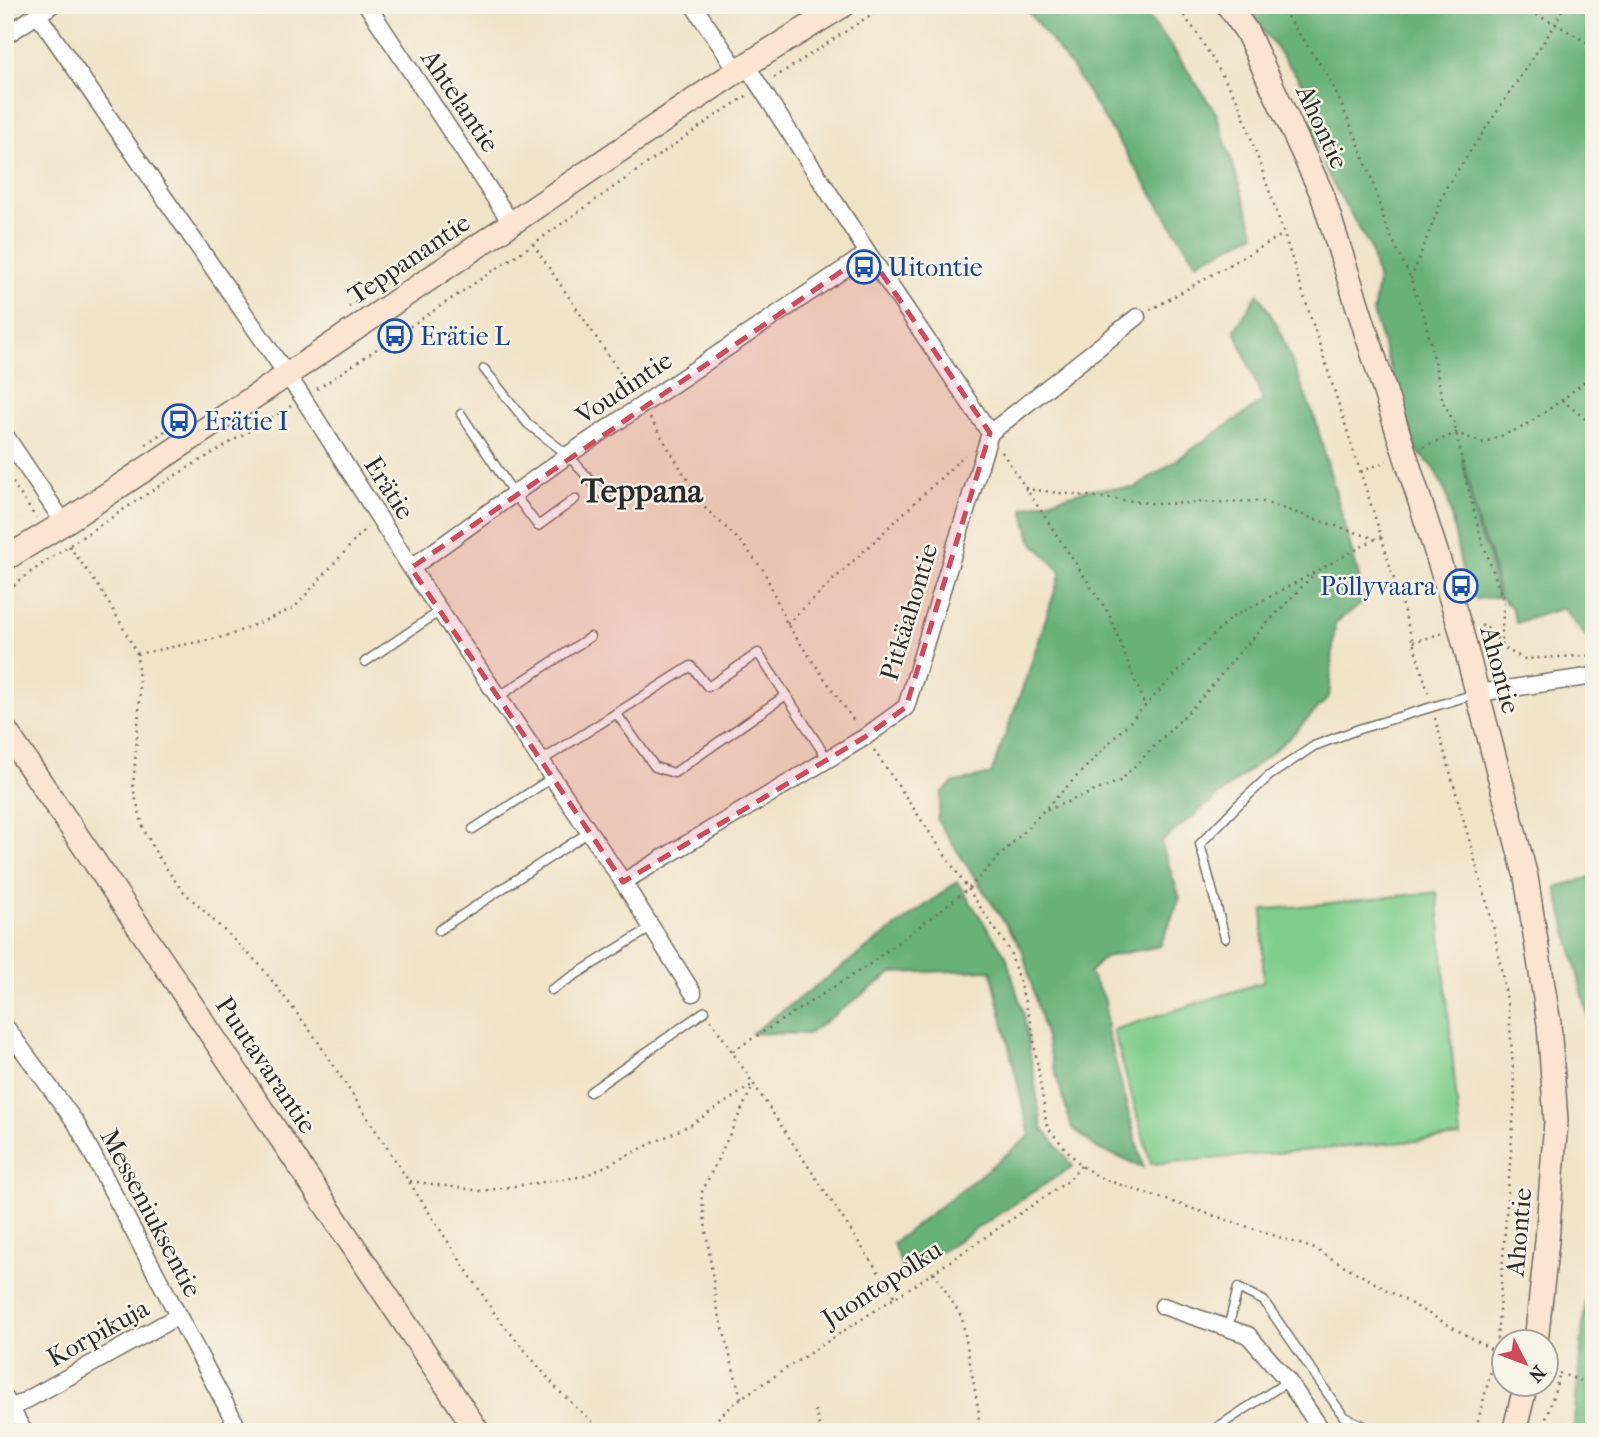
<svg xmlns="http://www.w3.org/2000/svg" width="1599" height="1437" font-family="'IM FELL French Canon',serif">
<rect width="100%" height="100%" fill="#f7f3e8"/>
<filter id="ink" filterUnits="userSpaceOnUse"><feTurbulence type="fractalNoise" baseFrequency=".0143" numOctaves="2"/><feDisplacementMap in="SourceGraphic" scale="14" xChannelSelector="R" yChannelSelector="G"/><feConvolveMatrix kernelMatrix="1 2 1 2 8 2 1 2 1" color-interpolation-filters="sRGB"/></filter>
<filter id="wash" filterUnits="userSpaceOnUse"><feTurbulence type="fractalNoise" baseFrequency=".00686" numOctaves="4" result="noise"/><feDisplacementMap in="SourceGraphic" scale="28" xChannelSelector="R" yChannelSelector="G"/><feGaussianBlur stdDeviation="1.57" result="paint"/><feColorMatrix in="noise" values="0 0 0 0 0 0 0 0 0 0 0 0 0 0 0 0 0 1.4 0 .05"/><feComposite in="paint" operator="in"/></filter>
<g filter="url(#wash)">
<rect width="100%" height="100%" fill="#f1e3c8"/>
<path fill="#7fce8d" stroke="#557c5c" stroke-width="2" d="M1437,892l23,245 -309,27 -38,-134 150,-48v-72z"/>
<path fill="#67b178" stroke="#496e52" stroke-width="2" d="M1023,5h116l32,41 45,67 39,121 -59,29 -124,-195z
M1244,5h303l15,5v-2l-7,-3h39v633h-7l-24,-30 -47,15 -5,-16 -12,-10 -9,-45 -10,-20 -18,-76 16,76 10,20 9,45 -21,2 -11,-14 -18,-90 -14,-28 -17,-17 -43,-137 5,-31 -8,-35 -41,-70 -18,-46 4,-20 -11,-25z
M1258,293l20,34 38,95 45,162 3,18 -29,21 -6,74 -41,42 -127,103 19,56 -20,48 -55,11 -16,16 16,26 2,31 36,137 -45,-18 -26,-21 -18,-60 -32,-119 -85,-129 5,-27 11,-10 38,-9 37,-101 33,-101 -30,-32 -8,-32 68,-19 44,-1 128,-87 -28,-71z
M1594,876v164l-38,-153z
M957,882l49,74 18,60 18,111 31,39 -168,109 -12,-32 137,-107 -39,-166 -99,3 -84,61 -56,-1z
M1594,1206v226h-21z"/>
</g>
<g filter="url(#ink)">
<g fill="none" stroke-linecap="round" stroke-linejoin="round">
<defs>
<path id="lane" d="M484,369l44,55 40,31 39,44
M461,414l53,80 24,32 37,-27
M365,662l75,-51
M786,695l42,65
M498,697l92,-60
M541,761l150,-95 17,21 50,-34 28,42 -112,78 -19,-6 -39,-54
M473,829l79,-51
M439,930l150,-98
M1225,938l-25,-94 39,-40 30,-28 45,-30 45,-17 116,-35
M551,990l101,-63
M590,1092l115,-81
M1228,1328l10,-40 26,13 80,116 34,15
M1210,1432l78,-51"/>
<path id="street" d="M367,5l145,219
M693,5l45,66
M38,15l265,383 108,170 212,314 70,111
M5,36l47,-31
M746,65l122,188 122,180
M5,435l59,88
M411,568l157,-113 300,-202
M1478,693l116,-17
M623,882l242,-145 41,-30 84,-274 147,-116
M5,1026l71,97 164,309
M1163,1306l85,29 40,46 35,51
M5,1398l19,34
M5,1412l173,-96"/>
<path id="secondary" d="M1228,5l19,27 75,162 138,433 66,250 23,147 7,97 -9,120 -11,101
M5,559l59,-36 205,-136 477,-322 98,-60
M5,730l153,225 320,477
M1514,1432l12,-48"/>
</defs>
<use href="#lane" stroke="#706b62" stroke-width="11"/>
<use href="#street" stroke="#706b62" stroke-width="19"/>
<use href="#secondary" stroke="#706b62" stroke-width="26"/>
<path stroke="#706b62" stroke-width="2.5" stroke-dasharray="2 5" stroke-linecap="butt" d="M1175,5l20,25 44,73 45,131 97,302 48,159
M1279,5l50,72 29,65 14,38 13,44 26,55 15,44 17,79 11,20 13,62 14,54 23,63 -3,42
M1510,5c29,9 58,25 84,42
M5,10l7,-5
M774,78l112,-73
M533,244l100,148
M1411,279l36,-93 108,-161 9,-20
M349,307l61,-41
M1150,310l134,-76
M317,389l216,-145 182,-128 33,-21
M1562,400l32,26
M650,418l55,90 35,33 24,30 23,53 69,100
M146,444l38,-26
M1423,447l33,-14 27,10 40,-16 39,-27 32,-26
M1002,452l107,162 36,92
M5,471l31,47
M1361,472l26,-11
M1025,489l133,15 102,-3 116,38
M69,546l30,41 20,33 18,34 3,45 -7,89 11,42 13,25 24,34 79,76 55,72 182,280 61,73 45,42
M5,597l13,-16 40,-28 113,-75 120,-72
M787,624l178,-169
M1481,626l4,-1 22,25 18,9 69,-4
M1413,642l30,-9
M137,654l91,-18 66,-28 73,-81
M1435,718l58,207 16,87 6,85 -19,255 -21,80
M874,750l136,201 21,71 16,105 34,39 22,13 212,70 181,103 8,2
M1047,810l73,-29 79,-80 39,-47 77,-81
M711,1020l184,277
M733,1051l137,-87 98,-75 261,-270 152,-83
M410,1181l71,10 104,-15 107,-52 63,-41
M934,1272l28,46 17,95 -1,19
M1546,1368l48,18
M741,1398l-25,-96 -15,-108 52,-108
M815,1410l6,22
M702,1432l39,-34 193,-126 134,-91 13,-15
M1542,1432l18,-59"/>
<use href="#lane" stroke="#fff" stroke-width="8"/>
<use href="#street" stroke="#fff" stroke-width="16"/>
<use href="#secondary" stroke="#fce5d0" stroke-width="23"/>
</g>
</g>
<path fill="#d1495b" fill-opacity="0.2" stroke="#d1495b" stroke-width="5" stroke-dasharray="14 9" stroke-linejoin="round" d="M868,253l122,180 -84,274 -41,30 -242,145 -212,-314z"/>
<defs>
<symbol id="bus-ring" viewBox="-11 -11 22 22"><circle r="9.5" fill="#f7f3e8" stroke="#1a4fb4" stroke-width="1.5"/><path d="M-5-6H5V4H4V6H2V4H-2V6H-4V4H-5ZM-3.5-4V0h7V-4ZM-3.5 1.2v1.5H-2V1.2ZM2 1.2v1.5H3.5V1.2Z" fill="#1a4fb4"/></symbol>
</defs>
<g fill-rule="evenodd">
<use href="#bus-ring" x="845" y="248" width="38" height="38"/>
<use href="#bus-ring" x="376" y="317" width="38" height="38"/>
<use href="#bus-ring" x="160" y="402" width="38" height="38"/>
<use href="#bus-ring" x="1442" y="567" width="38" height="38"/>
</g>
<g text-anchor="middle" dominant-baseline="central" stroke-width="5" stroke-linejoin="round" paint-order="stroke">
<g font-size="26" fill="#2b2b2b" stroke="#f7f3e8">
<text transform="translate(460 101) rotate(56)">Ahtelantie</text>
<text transform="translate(1322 127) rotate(65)">Ahontie</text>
<text transform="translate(409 259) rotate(-34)">Teppanantie</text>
<text transform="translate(624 388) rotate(-34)">Voudintie</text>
<text transform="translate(389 488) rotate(57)">Erätie</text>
<text transform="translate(909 612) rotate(-73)">Pitkäahontie</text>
<text transform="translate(1500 670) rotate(75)">Ahontie</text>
<text transform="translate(266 1065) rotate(56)">Puutavarantie</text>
<text transform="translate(151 1213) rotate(62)">Messeniuksentie</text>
<text transform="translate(1519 1232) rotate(-85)">Ahontie</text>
<text transform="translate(882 1284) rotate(-33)">Juontopolku</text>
<text transform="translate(98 1333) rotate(-29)">Korpikuja</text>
</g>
<g font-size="26" fill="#164399" stroke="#f7f3e8" text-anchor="start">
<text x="888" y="267">Uitontie</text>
<text x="420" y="336">Erätie L</text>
<text x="204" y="421">Erätie I</text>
<text x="1436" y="586" text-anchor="end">Pöllyvaara</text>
</g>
<g font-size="33" font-weight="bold" fill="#2b2b2b" stroke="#f7f3e8">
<text x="642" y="491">Teppana</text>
</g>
</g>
<rect width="1599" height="1437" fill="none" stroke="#f7f3e8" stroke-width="28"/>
<g transform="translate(1525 1363) rotate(132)"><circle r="33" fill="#f7f3e8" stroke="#a5a39c" stroke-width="2"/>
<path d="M0-5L12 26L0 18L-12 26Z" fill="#d1495b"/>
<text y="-10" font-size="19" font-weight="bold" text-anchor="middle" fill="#2b2b2b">N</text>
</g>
</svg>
